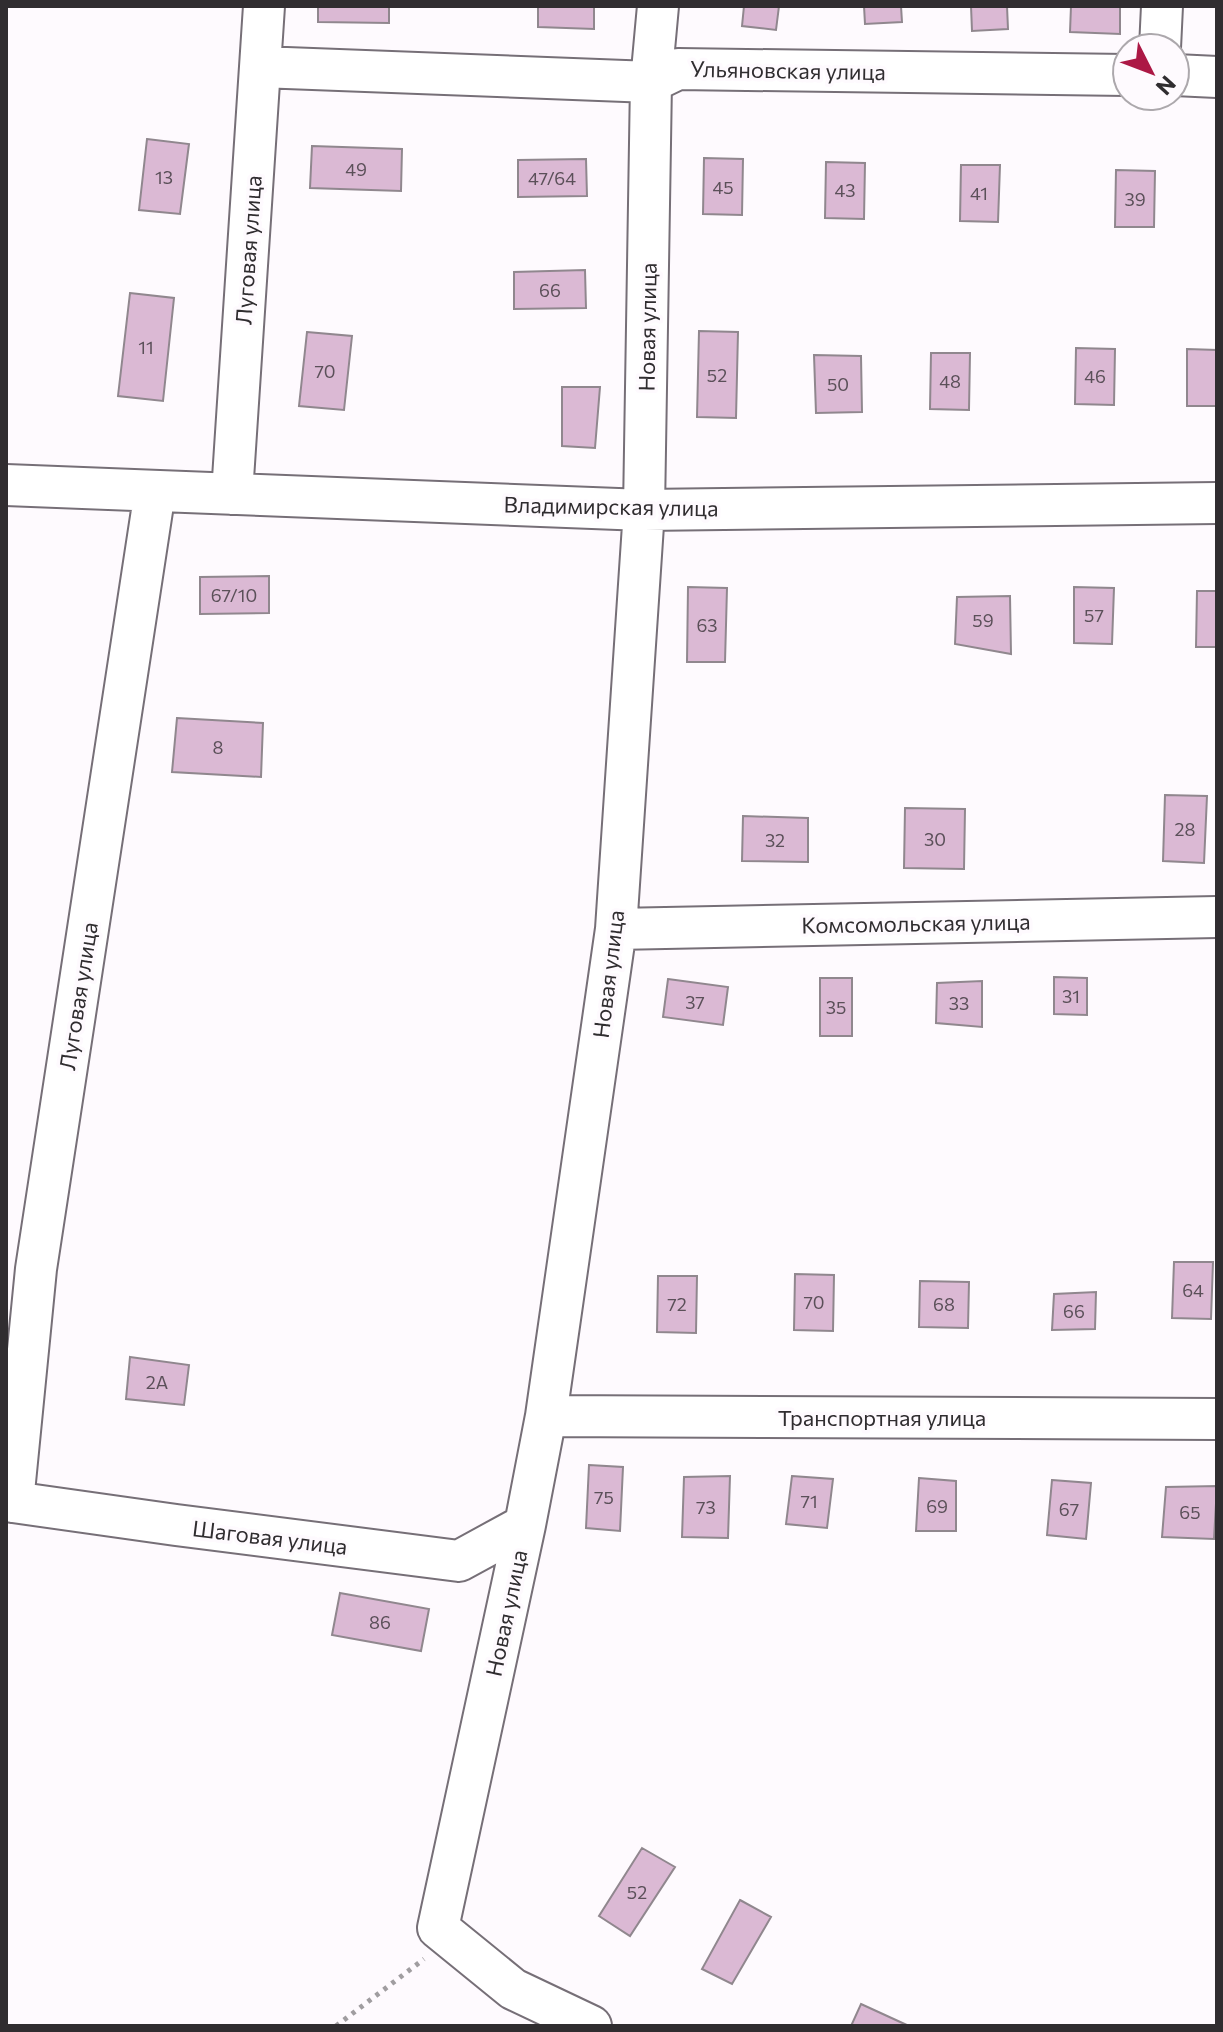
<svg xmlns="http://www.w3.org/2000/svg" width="1223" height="2032" font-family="Commissioner,sans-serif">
<rect width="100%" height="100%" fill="#fefafe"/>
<path fill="#dbb9d4" stroke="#90878e" stroke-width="2" d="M318,6h71v17l-71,-1z
M538,6h56v23l-56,-2z
M744,6h35l-3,24 -34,-4z
M864,6h37l1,16 -37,2z
M971,6h36l1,23 -36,2z
M1071,6h49v28l-50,-2z
M147,139l42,5 -9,70 -41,-4z
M312,146l90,3 -1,42 -91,-3z
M704,158l39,1 -1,56 -39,-1z
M586,159l1,37 -69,1v-37z
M826,162l39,1 -1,56 -39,-1z
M961,165h39l-2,57 -38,-1z
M1116,170l39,1 -1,56h-39z
M585,270l1,38 -72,1v-37z
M130,293l44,5 -11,103 -45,-5z
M699,331l39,1 -2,86 -39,-1z
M307,332l45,4 -8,74 -45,-4z
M1076,348l39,1 -1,56 -39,-1z
M1187,349l30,1v56h-30z
M931,353h39l-1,57 -39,-1z
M814,355l47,1 1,56 -46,1z
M562,387h38l-5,61 -33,-2z
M269,576v37l-69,1v-37z
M688,587l39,1 -2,74h-38z
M1074,587l40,1 -2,56 -38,-1z
M1197,591h20v56h-21z
M1010,596l1,58 -56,-10 2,-47z
M177,718l86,5 -2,54 -89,-5z
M1165,795l42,1 -3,67 -41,-2z
M905,808l60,1 -1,60 -60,-1z
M743,816l65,2v44l-66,-1z
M1054,977l33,1v37l-33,-1z
M820,978h32v58h-32z
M668,979l60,8 -5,38 -60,-8z
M982,981v46l-46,-4 1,-40z
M1174,1262h39l-2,57 -39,-1z
M795,1274l39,1 -1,56 -39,-1z
M658,1276h39l-1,57 -39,-1z
M920,1281l49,1 -1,46 -49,-1z
M1096,1292l-1,37 -43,1 2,-36z
M130,1357l59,8 -5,40 -58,-6z
M589,1465l34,2 -3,64 -34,-3z
M730,1476l-2,62 -46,-1 2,-60z
M792,1476l41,3 -6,49 -41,-4z
M919,1478l37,3v50h-40z
M1052,1480l39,3 -5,56 -39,-4z
M1217,1486l-3,53 -52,-2 4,-50z
M340,1593l89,16 -8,42 -89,-16z
M642,1848l33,19 -45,69 -31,-20z
M740,1900l31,17 -39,67 -30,-15z
M861,2004l48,22h-58z"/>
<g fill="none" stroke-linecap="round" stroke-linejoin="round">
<defs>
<path id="minor" d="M1160,48l2,-42
M260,67l391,15 27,-13 449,6
M1175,75l42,2
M6,485l638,25 573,-7
M232,494l32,-488
M616,929l601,-12
M546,1416l671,3
M6,1501l170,24 283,36 66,-36
M13,1502l23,-233 119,-778
M591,2026l-78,-37 -75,-61 87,-403 21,-109 70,-487 28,-419 7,-428 7,-76"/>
</defs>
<use href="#minor" stroke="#766f77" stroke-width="44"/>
<path stroke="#a09da0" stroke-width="5" stroke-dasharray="4 6" stroke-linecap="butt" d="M336,2026l88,-67"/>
<use href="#minor" stroke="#fff" stroke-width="40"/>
</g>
<g text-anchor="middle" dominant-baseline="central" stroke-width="7" stroke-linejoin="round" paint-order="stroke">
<g font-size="18" fill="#5b5059">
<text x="356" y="169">49</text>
<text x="164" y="177">13</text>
<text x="552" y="178">47/64</text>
<text x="723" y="187">45</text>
<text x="845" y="190">43</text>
<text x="979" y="193">41</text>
<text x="1135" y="199">39</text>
<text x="550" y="290">66</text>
<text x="146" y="347">11</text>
<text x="325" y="371">70</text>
<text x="717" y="375">52</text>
<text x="1095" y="376">46</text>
<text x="950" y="381">48</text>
<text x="838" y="384">50</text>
<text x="234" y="595">67/10</text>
<text x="1094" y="615">57</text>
<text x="983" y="620">59</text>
<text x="707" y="625">63</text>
<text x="218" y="747">8</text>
<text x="1185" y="829">28</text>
<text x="935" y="839">30</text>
<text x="775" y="840">32</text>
<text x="1071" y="996">31</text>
<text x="695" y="1002">37</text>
<text x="959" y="1003">33</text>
<text x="836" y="1007">35</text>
<text x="1193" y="1290">64</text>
<text x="814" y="1302">70</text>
<text x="677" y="1304">72</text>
<text x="944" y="1304">68</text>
<text x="1074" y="1311">66</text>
<text x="157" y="1382">2А</text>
<text x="604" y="1497">75</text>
<text x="809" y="1501">71</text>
<text x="937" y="1506">69</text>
<text x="706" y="1507">73</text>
<text x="1069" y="1509">67</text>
<text x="1190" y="1512">65</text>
<text x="380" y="1622">86</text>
<text x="637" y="1892">52</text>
</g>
<g font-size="22" fill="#302d30" stroke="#fefafe">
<text transform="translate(788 70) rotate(1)">Ульяновская улица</text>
<text transform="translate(248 250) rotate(-86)">Луговая улица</text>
<text transform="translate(647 327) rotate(-89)">Новая улица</text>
<text transform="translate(611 506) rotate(1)">Владимирская улица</text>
<text transform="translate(916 923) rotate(-1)">Комсомольская улица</text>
<text transform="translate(608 974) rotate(-83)">Новая улица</text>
<text transform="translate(78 996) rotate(-81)">Луговая улица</text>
<text x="882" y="1417">Транспортная улица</text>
<text transform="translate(270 1537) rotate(7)">Шаговая улица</text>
<text transform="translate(506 1613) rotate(-78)">Новая улица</text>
</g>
</g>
<rect width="1223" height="2032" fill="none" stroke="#302d30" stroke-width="16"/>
<g transform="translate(1151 72) rotate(132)"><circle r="38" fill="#fefafe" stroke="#aca8ac" stroke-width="2"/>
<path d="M0-6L14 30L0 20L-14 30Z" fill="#ac1845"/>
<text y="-12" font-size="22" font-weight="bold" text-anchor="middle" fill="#302d30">N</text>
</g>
</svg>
